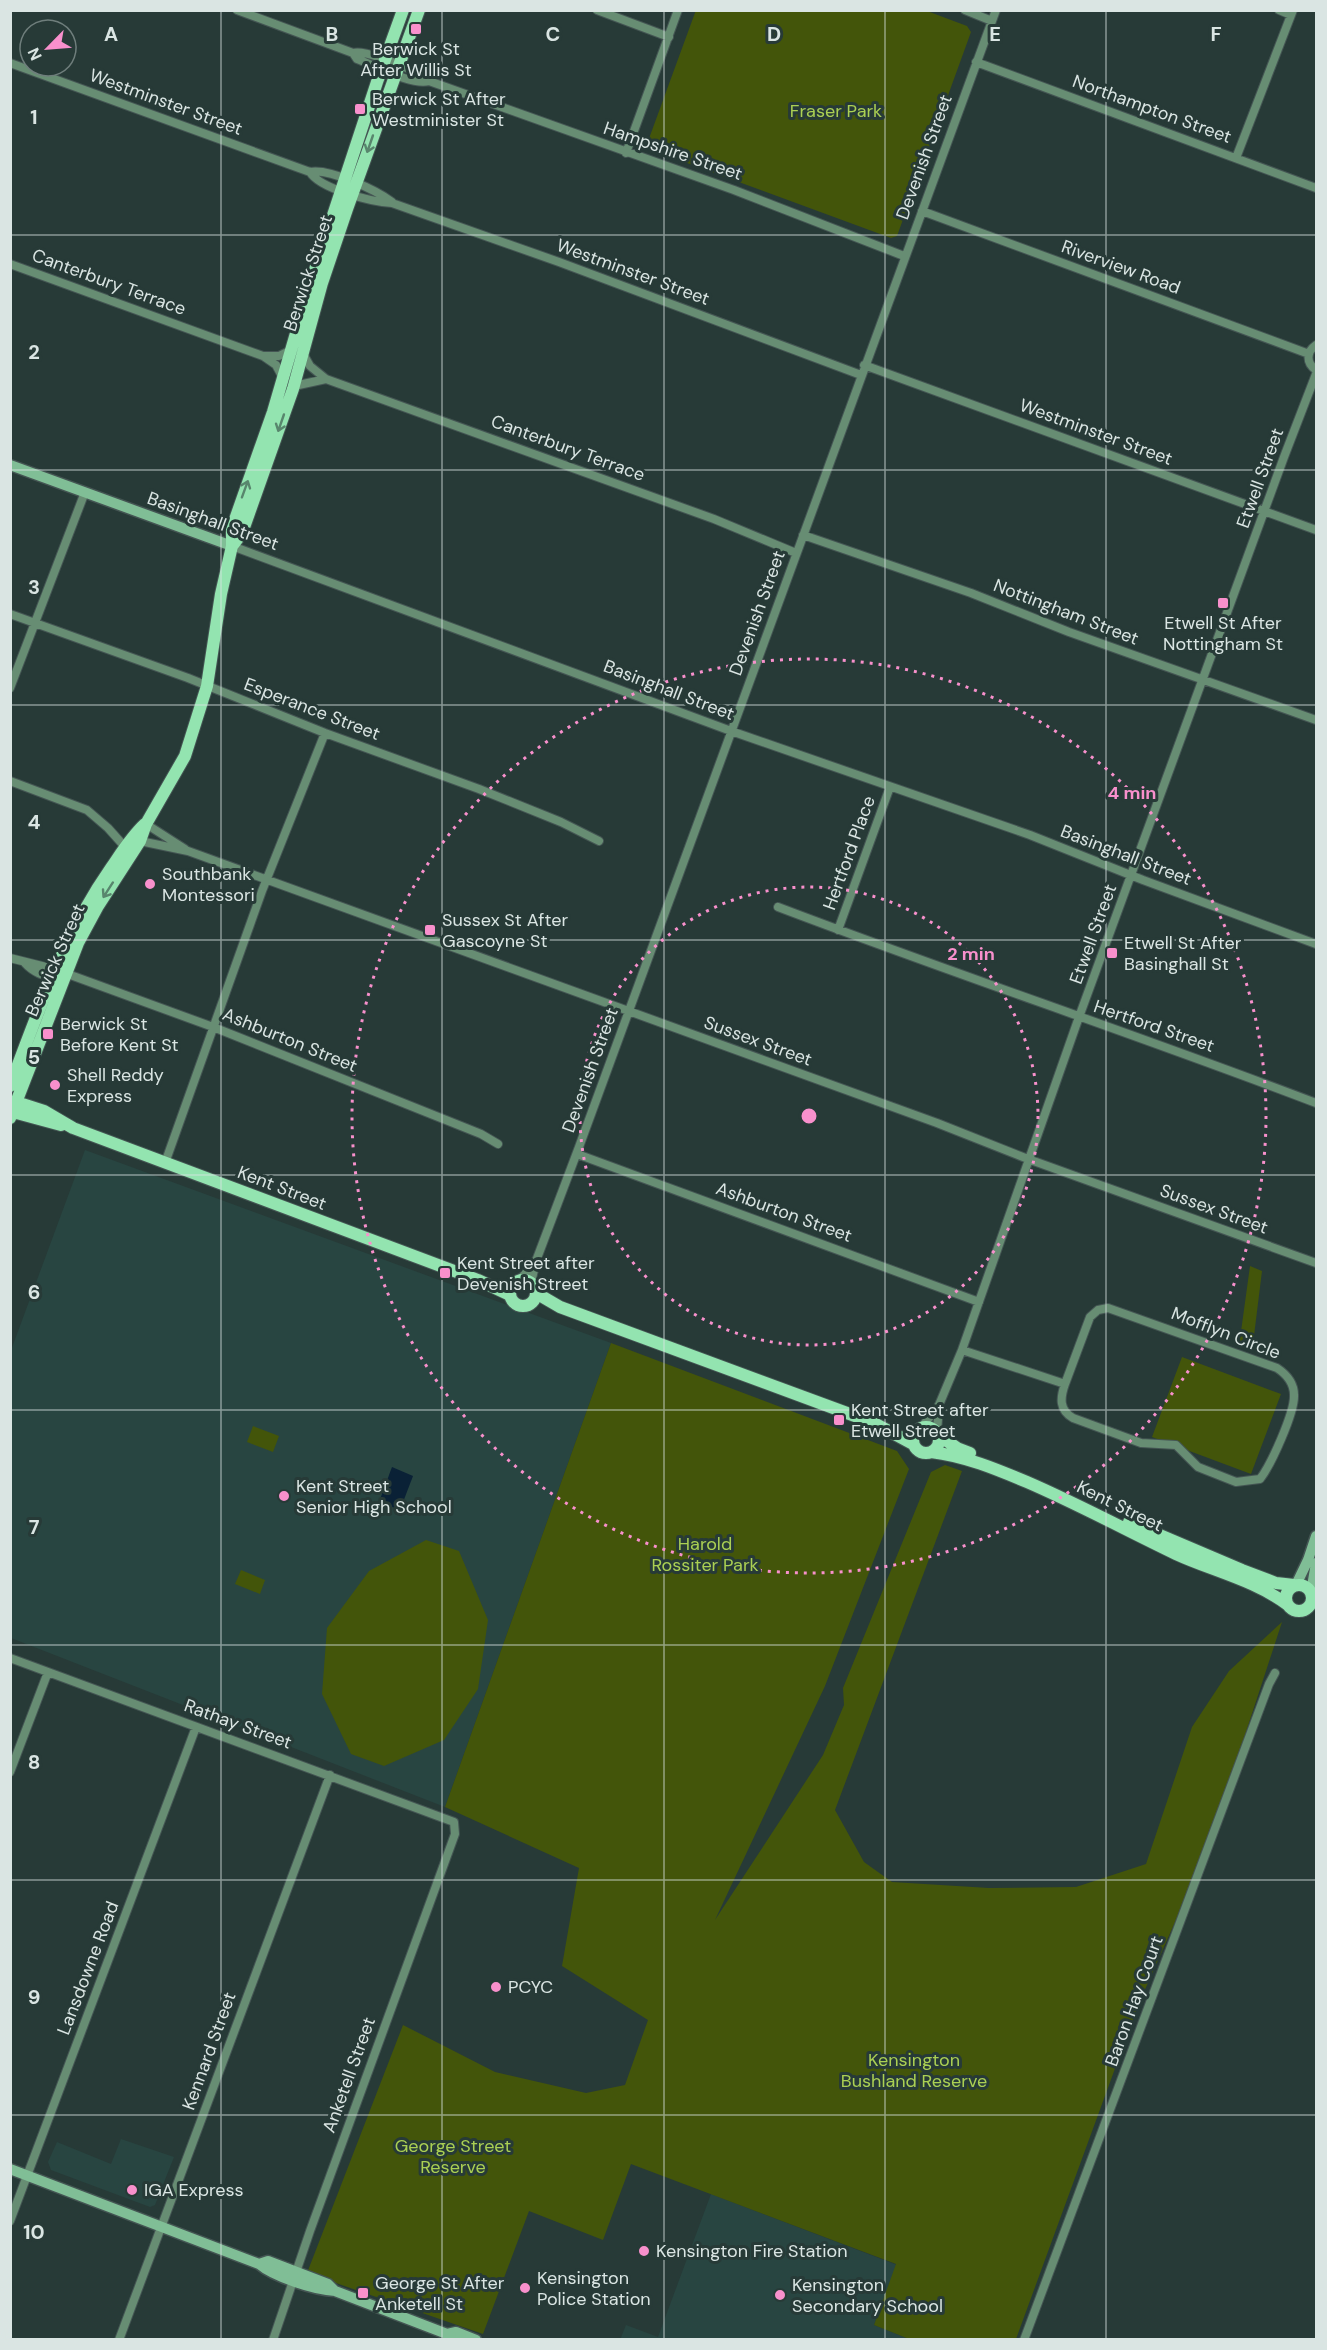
<svg xmlns="http://www.w3.org/2000/svg" width="1327" height="2350" font-family="'DM Sans',sans-serif">
<rect width="100%" height="100%" fill="#273a37"/>
<path fill="#284541" d="M85,1150l526,193 -166,464 -434,-169 -1,-285z
M121,2139l53,18 -19,48 -5,2 -99,-37 -3,-8 9,-20 54,22z
M711,2194l186,71 -23,60 35,14 -289,1 6,-15 32,12z"/>
<path fill="#43550a" d="M696,10l231,1 40,15 4,6 -74,204 -6,2 -242,-89 -2,-5z
M1250,1266l12,5 -10,81 -13,-6z
M611,1343l286,108 12,18 -84,217 -110,234 108,-165 21,-50 -1,-17 88,-216 14,-7 17,6 -127,339 29,52 28,20 97,6 87,-1 70,-23 46,-137 37,-56 53,-49 -74,226 -69,155 -123,336h-107l-35,-14 22,-61 -265,-100 -28,76 -74,-29 -46,123 -176,-61 96,-248 92,47 91,21 39,-8 23,-65 -86,-54 17,-98 -134,-61z
M1182,1357l99,37 -30,80 -99,-37z
M253,1426l26,10 -6,16 -26,-10z
M426,1540l33,11 29,69 -10,69 -34,51 -60,26 -33,-12 -29,-60 5,-66 42,-57z
M241,1570l24,10 -5,14 -25,-10z"/>
<path fill="#0a2136" d="M392,1467l21,9 -13,34 -21,-8z"/>
<g fill="none" stroke-linecap="round" stroke-linejoin="round">
<defs>
<path id="street" d="M237,10l116,43 4,6c17,6 55,27 72,22l305,109 170,66
M597,10l72,27
M965,10l27,11
M1279,10l12,5
M353,53c14,-4 55,16 71,22l5,6
M976,62l340,126
M10,63l300,109c19,-4 66,18 82,30
M626,153l52,-143
M1236,158l57,-148
M310,172c10,17 62,30 82,31l167,59 302,113
M922,211l387,143
M10,264l253,92 13,9 7,13
M1316,345c-10,7 -10,18 0,25
M302,352l8,14 16,13 388,140 82,34
M263,356h16l12,-6
M864,365l452,165
M294,386l32,-7
M803,535l168,58 98,39 247,88
M232,546l499,185 299,104 113,45 173,64
M10,614l178,64 137,55 154,56 82,33 38,19
M10,688l75,-196
M10,781l77,29 21,18 17,19
M146,824l39,25
M140,841l48,10 749,272 91,36 288,104
M778,907c179,68 360,128 538,196
M838,930l52,-143
M10,958l44,11 159,58 268,107 17,10
M25,963c7,8 20,15 31,14
M577,1154l402,148
M165,1163l97,-272 63,-158
M520,1280l15,-19
M531,1283l5,-22 43,-114 417,-1137
M962,1350l103,34c-5,14 -6,26 8,34l68,25 35,2 22,22 38,15 24,-3c11,-14 35,-67 34,-84 0,-12 -8,-21 -17,-27l-169,-60 -10,2 -8,7 -25,67
M921,1428l18,-23 23,-55 117,-333 205,-560 32,-83
M937,1433l2,-28
M10,1658l444,164 1,12 -145,397 -37,109
M10,1772l38,-100
M10,2221l186,-494
M119,2340l211,-565
M1024,2340l245,-656 6,-11"/>
<path id="secondary" d="M10,465l222,81
M1296,1585l12,-25 8,-24
M1311,1592l5,-29
M10,2169l249,95c15,13 56,26 76,27l112,43 7,6
M259,2264l9,-3 60,23 7,7
M447,2334l9,-2 20,8"/>
<path id="primary" d="M232,546l10,-13 51,-144 29,-106 25,-74 72,-199
M10,1086c29,-76 54,-151 101,-218 11,-16 20,-31 34,-44
M16,1102l28,9 29,17 405,152 32,15
M13,1112l48,13
M10,1118l68,-175 20,-37 42,-65 6,-17 39,-68 22,-70 14,-92 11,-48v-18l41,-116 38,-130 66,-200 26,-72
M510 1293a13 13 0 1 1 26 0a13 13 0 1 1-26 0Z
M536,1293l24,14 314,116 39,21
M913 1440a13 13 0 1 1 26 0a13 13 0 1 1-26 0Z
M937,1434l20,14 13,5
M931,1452c34,4 65,17 96,30 51,22 99,48 149,72 37,17 79,26 112,51
M1129,1522l113,48 34,13 18,2
M1286 1598a13 13 0 1 1 26 0a13 13 0 1 1-26 0Z"/>
</defs>
<use href="#street" stroke="#445553" stroke-width="10"/>
<use href="#secondary" stroke="#445553" stroke-width="13"/>
<use href="#primary" stroke="#445553" stroke-width="14"/>
<use href="#street" stroke="#678d73" stroke-width="8"/>
<use href="#secondary" stroke="#80be96" stroke-width="10"/>
<use href="#primary" stroke="#93e4b0" stroke-width="12"/>
</g>
<defs><path id="oneway-shaft" d="M-6 0H5M1.5-3L5.5 0L1.5 3" fill="none" stroke-width="1.6" stroke-linecap="round" stroke-linejoin="round" transform="scale(1.5)"/></defs>
<g stroke="#58866d">
<use href="#oneway-shaft" transform="translate(370 144) rotate(109)"/>
<use href="#oneway-shaft" transform="translate(281 423) rotate(109)"/>
<use href="#oneway-shaft" transform="translate(245 489) rotate(-70)"/>
<use href="#oneway-shaft" transform="translate(108 890) rotate(123)"/>
</g>
<path fill="none" stroke="#dae5e3" stroke-width="1.5" stroke-opacity="0.55" d="M221,10v2330M442,10v2330M664,10v2330M885,10v2330M1106,10v2330M10,235h1306M10,470h1306M10,705h1306M10,940h1306M10,1175h1306M10,1410h1306M10,1645h1306M10,1880h1306M10,2115h1306"/>
<g fill="none" stroke="#f890cc" stroke-width="3" stroke-dasharray="3 6">
<circle cx="809" cy="1116" r="229"/>
<circle cx="809" cy="1116" r="457"/>
</g>
<g fill="#f890cc" stroke="#273a37" stroke-width="2">
<rect x="410" y="23" width="12" height="12" rx="3"/>
<rect x="354" y="103" width="12" height="12" rx="3"/>
<rect x="1217" y="597" width="12" height="12" rx="3"/>
<circle cx="150" cy="884" r="6"/>
<rect x="424" y="924" width="12" height="12" rx="3"/>
<rect x="1106" y="947" width="12" height="12" rx="3"/>
<rect x="42" y="1028" width="12" height="12" rx="3"/>
<circle cx="55" cy="1085" r="6"/>
<rect x="439" y="1267" width="12" height="12" rx="3"/>
<rect x="833" y="1414" width="12" height="12" rx="3"/>
<circle cx="284" cy="1496" r="6"/>
<circle cx="496" cy="1987" r="6"/>
<circle cx="132" cy="2190" r="6"/>
<circle cx="644" cy="2251" r="6"/>
<circle cx="525" cy="2288" r="6"/>
<rect x="357" y="2287" width="12" height="12" rx="3"/>
<circle cx="780" cy="2295" r="6"/>
</g>
<g text-anchor="middle" dominant-baseline="central" stroke-width="6" stroke-linejoin="round" paint-order="stroke">
<g font-size="18" fill="#dae5e3" stroke="#273a37" text-anchor="start">
<text x="416" y="49" text-anchor="middle">Berwick St<tspan x="416" dy="21">After Willis St</tspan></text>
<text x="372" y="99">Berwick St After<tspan x="372" dy="21">Westminister St</tspan></text>
<text x="1223" y="623" text-anchor="middle">Etwell St After<tspan x="1223" dy="21">Nottingham St</tspan></text>
<text x="162" y="874">Southbank<tspan x="162" dy="21">Montessori</tspan></text>
<text x="442" y="920">Sussex St After<tspan x="442" dy="21">Gascoyne St</tspan></text>
<text x="1124" y="943">Etwell St After<tspan x="1124" dy="21">Basinghall St</tspan></text>
<text x="60" y="1024">Berwick St<tspan x="60" dy="21">Before Kent St</tspan></text>
<text x="67" y="1075">Shell Reddy<tspan x="67" dy="21">Express</tspan></text>
<text x="457" y="1263">Kent Street after<tspan x="457" dy="21">Devenish Street</tspan></text>
<text x="851" y="1410">Kent Street after<tspan x="851" dy="21">Etwell Street</tspan></text>
<text x="296" y="1486">Kent Street<tspan x="296" dy="21">Senior High School</tspan></text>
<text x="508" y="1987">PCYC</text>
<text x="144" y="2190">IGA Express</text>
<text x="656" y="2251">Kensington Fire Station</text>
<text x="537" y="2278">Kensington<tspan x="537" dy="21">Police Station</tspan></text>
<text x="375" y="2283">George St After<tspan x="375" dy="21">Anketell St</tspan></text>
<text x="792" y="2285">Kensington<tspan x="792" dy="21">Secondary School</tspan></text>
</g>
<g font-size="18" fill="#dae5e3" stroke="#273a37">
<text transform="translate(166 102) rotate(20)">Westminster Street</text>
<text transform="translate(1152 109) rotate(20)">Northampton Street</text>
<text transform="translate(673 151) rotate(19)">Hampshire Street</text>
<text transform="translate(924 157) rotate(-70)">Devenish Street</text>
<text transform="translate(1121 267) rotate(20)">Riverview Road</text>
<text transform="translate(633 272) rotate(20)">Westminster Street</text>
<text transform="translate(308 273) rotate(-72)">Berwick Street</text>
<text transform="translate(109 282) rotate(20)">Canterbury Terrace</text>
<text transform="translate(1096 432) rotate(20)">Westminster Street</text>
<text transform="translate(568 448) rotate(20)">Canterbury Terrace</text>
<text transform="translate(1260 478) rotate(-70)">Etwell Street</text>
<text transform="translate(213 521) rotate(20)">Basinghall Street</text>
<text transform="translate(1066 612) rotate(21)">Nottingham Street</text>
<text transform="translate(757 613) rotate(-70)">Devenish Street</text>
<text transform="translate(669 690) rotate(21)">Basinghall Street</text>
<text transform="translate(312 709) rotate(21)">Esperance Street</text>
<text transform="translate(849 853) rotate(-70)">Hertford Place</text>
<text transform="translate(1126 855) rotate(21)">Basinghall Street</text>
<text transform="translate(1093 934) rotate(-70)">Etwell Street</text>
<text transform="translate(55 960) rotate(-66)">Berwick Street</text>
<text transform="translate(1154 1026) rotate(19)">Hertford Street</text>
<text transform="translate(290 1040) rotate(22)">Ashburton Street</text>
<text transform="translate(758 1041) rotate(20)">Sussex Street</text>
<text transform="translate(590 1070) rotate(-70)">Devenish Street</text>
<text transform="translate(282 1188) rotate(21)">Kent Street</text>
<text transform="translate(1214 1209) rotate(20)">Sussex Street</text>
<text transform="translate(784 1212) rotate(20)">Ashburton Street</text>
<text transform="translate(1226 1333) rotate(21)">Mofflyn Circle</text>
<text transform="translate(1120 1506) rotate(26)">Kent Street</text>
<text transform="translate(238 1724) rotate(20)">Rathay Street</text>
<text transform="translate(88 1968) rotate(-69)">Lansdowne Road</text>
<text transform="translate(1134 2001) rotate(-70)">Baron Hay Court</text>
<text transform="translate(209 2051) rotate(-70)">Kennard Street</text>
<text transform="translate(349 2075) rotate(-70)">Anketell Street</text>
</g>
<g font-size="18" fill="#abd053" stroke="#273a37">
<text x="836" y="111">Fraser Park</text>
<text x="705" y="1544">Harold<tspan x="705" dy="21">Rossiter Park</tspan></text>
<text x="914" y="2060">Kensington<tspan x="914" dy="21">Bushland Reserve</tspan></text>
<text x="453" y="2146">George Street<tspan x="453" dy="21">Reserve</tspan></text>
</g>
</g>
<g font-size="20" text-anchor="middle" font-weight="bold" fill="#dae5e3" stroke="#273a37" stroke-width="6" stroke-linejoin="round" paint-order="stroke">
<text x="111" y="41">A</text>
<text x="332" y="41">B</text>
<text x="553" y="41">C</text>
<text x="774" y="41">D</text>
<text x="995" y="41">E</text>
<text x="1216" y="41">F</text>
<text x="34" y="124">1</text>
<text x="34" y="359">2</text>
<text x="34" y="594">3</text>
<text x="34" y="829">4</text>
<text x="34" y="1064">5</text>
<text x="34" y="1299">6</text>
<text x="34" y="1534">7</text>
<text x="34" y="1769">8</text>
<text x="34" y="2004">9</text>
<text x="34" y="2239">10</text>
</g>
<circle cx="809" cy="1116" r="9" fill="#f890cc" stroke="#273a37" stroke-width="3"/>
<g font-size="18" text-anchor="middle" font-weight="bold" fill="#f890cc" stroke="#273a37" stroke-width="6" stroke-linejoin="round" paint-order="stroke">
<text x="1132" y="799">4 min</text>
<text x="971" y="960">2 min</text>
</g>
<rect width="1327" height="2350" fill="none" stroke="#dae5e3" stroke-width="24"/>
<g transform="translate(48 48) rotate(245)"><circle r="28" fill="#273a37" stroke="#6f7e7c" stroke-width="1.5"/>
<path d="M0-4.5L10 22L0 15L-10 22Z" fill="#f890cc"/>
<text y="-9" font-size="16" font-weight="bold" text-anchor="middle" fill="#dae5e3">N</text>
</g>
</svg>
